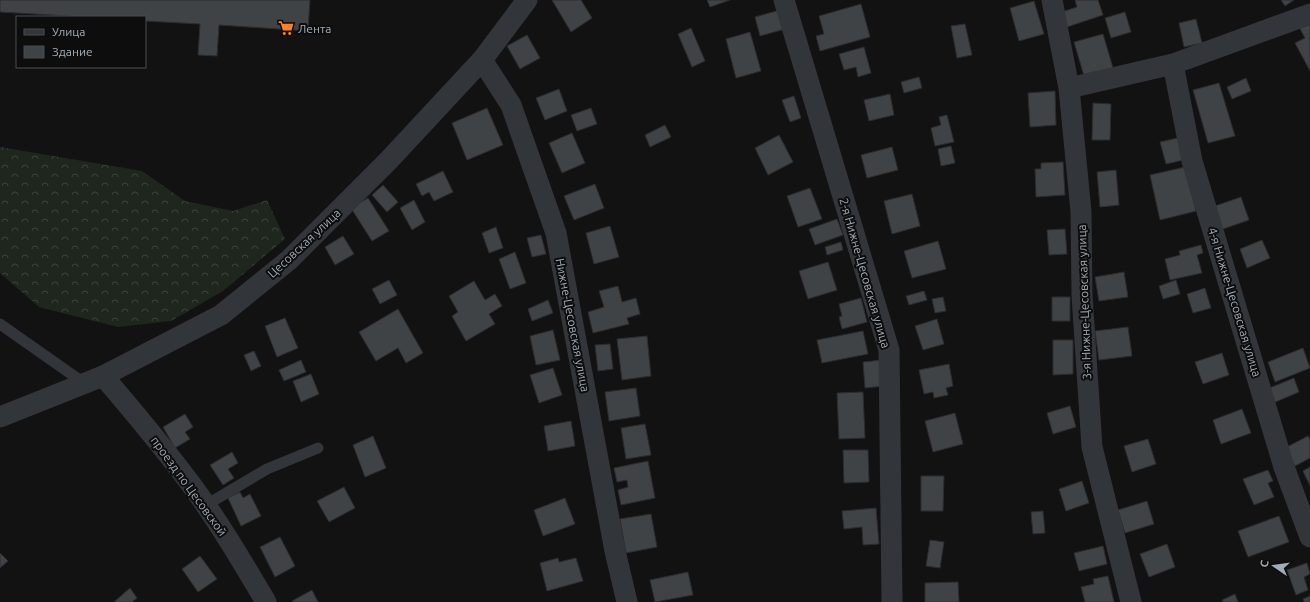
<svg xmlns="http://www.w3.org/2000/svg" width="1310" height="602" font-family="Ubuntu,sans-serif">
<defs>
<pattern id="forest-crowns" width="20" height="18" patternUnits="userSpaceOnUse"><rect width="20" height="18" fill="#1e261e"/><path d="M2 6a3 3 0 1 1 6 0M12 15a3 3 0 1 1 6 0" fill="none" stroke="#3c433c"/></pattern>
</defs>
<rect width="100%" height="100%" fill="#121213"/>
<path fill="url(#forest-crowns)" d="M0,147l142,24 43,30 48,10 34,-11 18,39 -62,52 -52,30 -53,6 -79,-20 -39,-34z"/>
<path fill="#404346" stroke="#2b2c30" d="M0,0h310l-2,31 -89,-6 -2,31 -19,-1 2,-31 -55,-3v-4h-59l-86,-5z
M552,0h29l11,18 -21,14z
M707,0h23l-20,7z
M1075,0h23l5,15 -36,12 -5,-15 15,-5z
M1281,0h13l-9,6z
M1034,1l10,33 -25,7 -9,-33z
M861,4l9,33 -50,14 -4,-15 8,-2 -5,-18z
M780,10l5,19 -25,7 -5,-19z
M1125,12l6,20 -20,6 -6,-20z
M1196,19l6,24 -18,4 -5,-24z
M1310,21v50l-15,-28 10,-5 -6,-11z
M965,24l7,31 -15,3 -6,-32z
M691,28l14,33 -13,6 -14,-33z
M750,32l11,39 -25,7 -10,-39z
M1103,34l10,34 -29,8 -10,-34z
M527,35l13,23 -20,11 -13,-23z
M864,47l7,26 -13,4 -2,-10 -12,3 -5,-16z
M919,77l3,11 -18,5 -3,-11z
M1246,78l5,13 -19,8 -5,-12z
M1219,83l16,53 -27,7 -15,-53z
M559,89l8,22 -22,9 -9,-22z
M1055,91l1,34 -26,2 -2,-34z
M890,94l4,21 -25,6 -5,-21z
M794,96l7,22 -11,4 -8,-22z
M1093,103l18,1 -1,36h-18z
M487,108l16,37 -36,15 -15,-37z
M591,108l6,16 -20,7 -6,-16z
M947,115l7,27 -19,4 -4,-18 10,-3 -2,-8z
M665,125l6,12 -21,10 -5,-12z
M572,133l13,30 -23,10 -13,-30z
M779,135l14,27 -25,13 -13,-27z
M1182,137l6,22 -22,5 -6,-22z
M951,146l4,17 -14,3 -3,-17z
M892,147l6,23 -31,8 -6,-23z
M1063,162l2,33 -29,2 -1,-28h6v-6z
M1185,167l11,44 -36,9 -10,-45z
M1116,170l3,35 -19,2 -3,-35z
M443,171l10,21 -19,9 -5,-9 -7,4 -6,-12z
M595,184l9,24 -30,12 -10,-24z
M383,185l15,17 -11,10 -15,-17z
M810,188l12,31 -24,8 -11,-31z
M912,194l8,32 -28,8 -8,-33z
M1241,197l8,23 -29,10 -8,-23z
M368,198l21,33 -17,10 -21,-33z
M414,200l11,22 -13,8 -12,-22z
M837,219l6,16 -28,10 -6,-16z
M610,226l9,31 -25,7 -8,-31z
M496,227l7,21 -14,5 -7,-20z
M1065,229l2,25 -18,1 -2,-25z
M541,235l5,19 -14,3 -5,-19z
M343,236l11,18 -19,11 -10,-18z
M1262,240l8,18 -23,10 -7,-19z
M938,241l8,28 -34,9 -8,-27z
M841,242l2,8 -16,5 -2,-8z
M1201,245l2,8 -6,2 5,18 -32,7 -5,-21 15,-4 -1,-4z
M515,252l11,31 -16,6 -11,-30z
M828,262l9,28 -29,9 -9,-28z
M1124,272l4,25 -29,4 -4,-24z
M389,280l8,15 -17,9 -8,-15z
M1176,280l4,14 -17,5 -4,-13z
M474,281l11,19 10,-6 7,12 -13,8 6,10 -29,17 -14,-25 6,-4 -9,-16z
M618,286l4,16 14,-4 4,16 -13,4 2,6 -36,9 -5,-21 16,-5 -5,-16z
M1205,288l6,20 -18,5 -6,-19z
M924,291l3,9 -18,5 -3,-9z
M943,297l3,14 -11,2 -3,-14z
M1052,297h18v24h-18z
M861,298l6,24 -25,7 -3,-12 3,-1 -3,-12z
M548,300l5,13 -21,8 -4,-12z
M398,309l25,44 -17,10 -8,-15 -22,13 -17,-29z
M285,318l13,30 -21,9 -12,-31z
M937,319l7,25 -21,6 -8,-24z
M1128,327l4,29 -33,4 -4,-29z
M553,330l7,30 -24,5 -6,-29z
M863,331l5,23 -46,9 -5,-23z
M647,336l4,40 -29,4 -5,-41z
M1053,340h20v34l-20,1z
M610,344l3,25 -15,2 -3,-26z
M1303,348l7,20 -35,14 -7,-20z
M254,351l7,15 -10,5 -7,-16z
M1222,353l7,22 -26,9 -8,-22z
M301,360l5,12 -22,9 -5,-11z
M882,360l2,26 -19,2 -2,-26z
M949,364l4,22 -7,2 2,7 -14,3 -1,-6 -9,2 -5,-24z
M553,368l9,27 -23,8 -9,-28z
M311,374l8,20 -18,8 -8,-21z
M1294,378l5,14 -26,11 -6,-14z
M636,388l4,28 -31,5 -4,-29z
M863,392l2,46 -26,1 -2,-46z
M1070,406l6,21 -23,7 -6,-21z
M1242,409l9,24 -30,11 -8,-24z
M955,413l8,31 -30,8 -8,-31z
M185,414l8,13 -8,5 5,7 -15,9 -12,-21z
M571,421l4,25 -27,5 -4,-25z
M645,424l6,31 -25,4 -5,-31z
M373,436l13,32 -21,9 -12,-32z
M1308,436l2,4v18l-15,8 -10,-18z
M1148,439l8,25 -24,8 -8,-26z
M843,450h25l1,32 -25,1z
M232,452l6,11 -10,6 6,9 -11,7 -13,-20z
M648,461l7,37 -34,7 -3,-15 10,-3 -1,-7 -10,2 -3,-14z
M1310,467v19l-7,-15z
M1268,470l5,11 -5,2 6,14 -20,8 -11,-26z
M921,476h23l-1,35h-22z
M1082,481l7,22 -23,8 -7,-22z
M344,487l11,21 -26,14 -12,-21z
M240,492l3,6 7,-4 11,22 -20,10 -13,-28z
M565,498l10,26 -32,12 -9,-26z
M1147,501l7,23 -29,9 -7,-23z
M876,508l3,36 -16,1 -1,-18 -18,2 -2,-18z
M1043,511l2,22 -12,1 -2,-22z
M651,514l6,33 -31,6 -6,-34z
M1279,516l10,26 -41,15 -10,-26z
M280,537l15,29 -20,11 -15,-30z
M930,540l14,2 -4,26 -14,-2z
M1167,544l8,23 -26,10 -9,-23z
M1103,546l4,18 -28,7 -5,-18z
M0,553l8,8 -8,7z
M200,556l17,23 -19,13 -16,-23z
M558,558l1,4 17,-4 7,23 -36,10 -7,-28z
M1307,563l3,11 -6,3 4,13 -12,5 -9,-25z
M688,572l5,23 -38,7 -5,-22z
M1108,576l6,26h-29l-4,-15 13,-3 -1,-5z
M958,582l1,20h-34v-19z
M130,588l7,10 -5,4h-18z
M312,590l6,12h-25l-1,-1z
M1235,594l3,8h-15l-1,-2z
M1310,596v6h-6l-1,-3z"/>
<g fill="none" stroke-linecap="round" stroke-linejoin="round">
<path stroke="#323539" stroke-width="11" d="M0,324l84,59
M206,505l61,-36 51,-21"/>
<path stroke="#323539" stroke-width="21" d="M784,0l105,350 3,252
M1052,0l17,88 12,124 1,83 10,152 39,155
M482,60l29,45 45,128 59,318 12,51
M1173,64l19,97 92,306 26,70
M1069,88l104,-24 137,-50
M103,376c31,36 61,72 90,111 27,37 50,76 73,115
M0,417l103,-41 118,-61 68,-55 100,-100 93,-100 45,-60"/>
</g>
<defs>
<symbol id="supermarket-bare" viewBox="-9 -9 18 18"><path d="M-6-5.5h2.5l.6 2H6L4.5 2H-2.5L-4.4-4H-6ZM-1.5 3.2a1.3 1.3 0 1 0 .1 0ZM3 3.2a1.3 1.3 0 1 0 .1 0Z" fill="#fe821f" stroke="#0d0d0e" stroke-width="2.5" paint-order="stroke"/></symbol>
</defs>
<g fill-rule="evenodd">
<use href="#supermarket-bare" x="275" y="17" width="22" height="22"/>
</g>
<g text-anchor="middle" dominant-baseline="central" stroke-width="4" stroke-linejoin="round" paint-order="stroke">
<g font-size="12" fill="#a2acb5" stroke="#0d0d0e" text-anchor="start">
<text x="298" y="28">Лента</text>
</g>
<g font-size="12" fill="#a2acb5" stroke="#0d0d0e">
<text transform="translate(304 243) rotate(-43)">Цесовская улица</text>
<text transform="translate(865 273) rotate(74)">2-я Нижне-Цесовская улица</text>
<text transform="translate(1084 302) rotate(-92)">3-я Нижне-Цесовская улица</text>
<text transform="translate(1235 302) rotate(73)">4-я Нижне-Цесовская улица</text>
<text transform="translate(573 325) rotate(79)">Нижне-Цесовская улица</text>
<text transform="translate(189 486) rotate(54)">проезд по Цесовской</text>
</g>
</g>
<rect x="16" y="16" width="130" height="52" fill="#0d0d0e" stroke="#494d51"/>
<rect x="24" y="29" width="20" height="6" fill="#323539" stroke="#494d51"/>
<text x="52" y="36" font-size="12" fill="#a2acb5">Улица</text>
<rect x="24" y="46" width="20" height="12" fill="#404346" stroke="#494d51"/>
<text x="52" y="56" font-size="12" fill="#a2acb5">Здание</text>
<g transform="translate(1274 566) rotate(283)" stroke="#0d0d0e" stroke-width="3" paint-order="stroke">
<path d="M0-3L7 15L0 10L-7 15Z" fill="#a2acb5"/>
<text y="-6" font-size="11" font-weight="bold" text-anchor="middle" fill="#a2acb5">С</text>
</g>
</svg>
